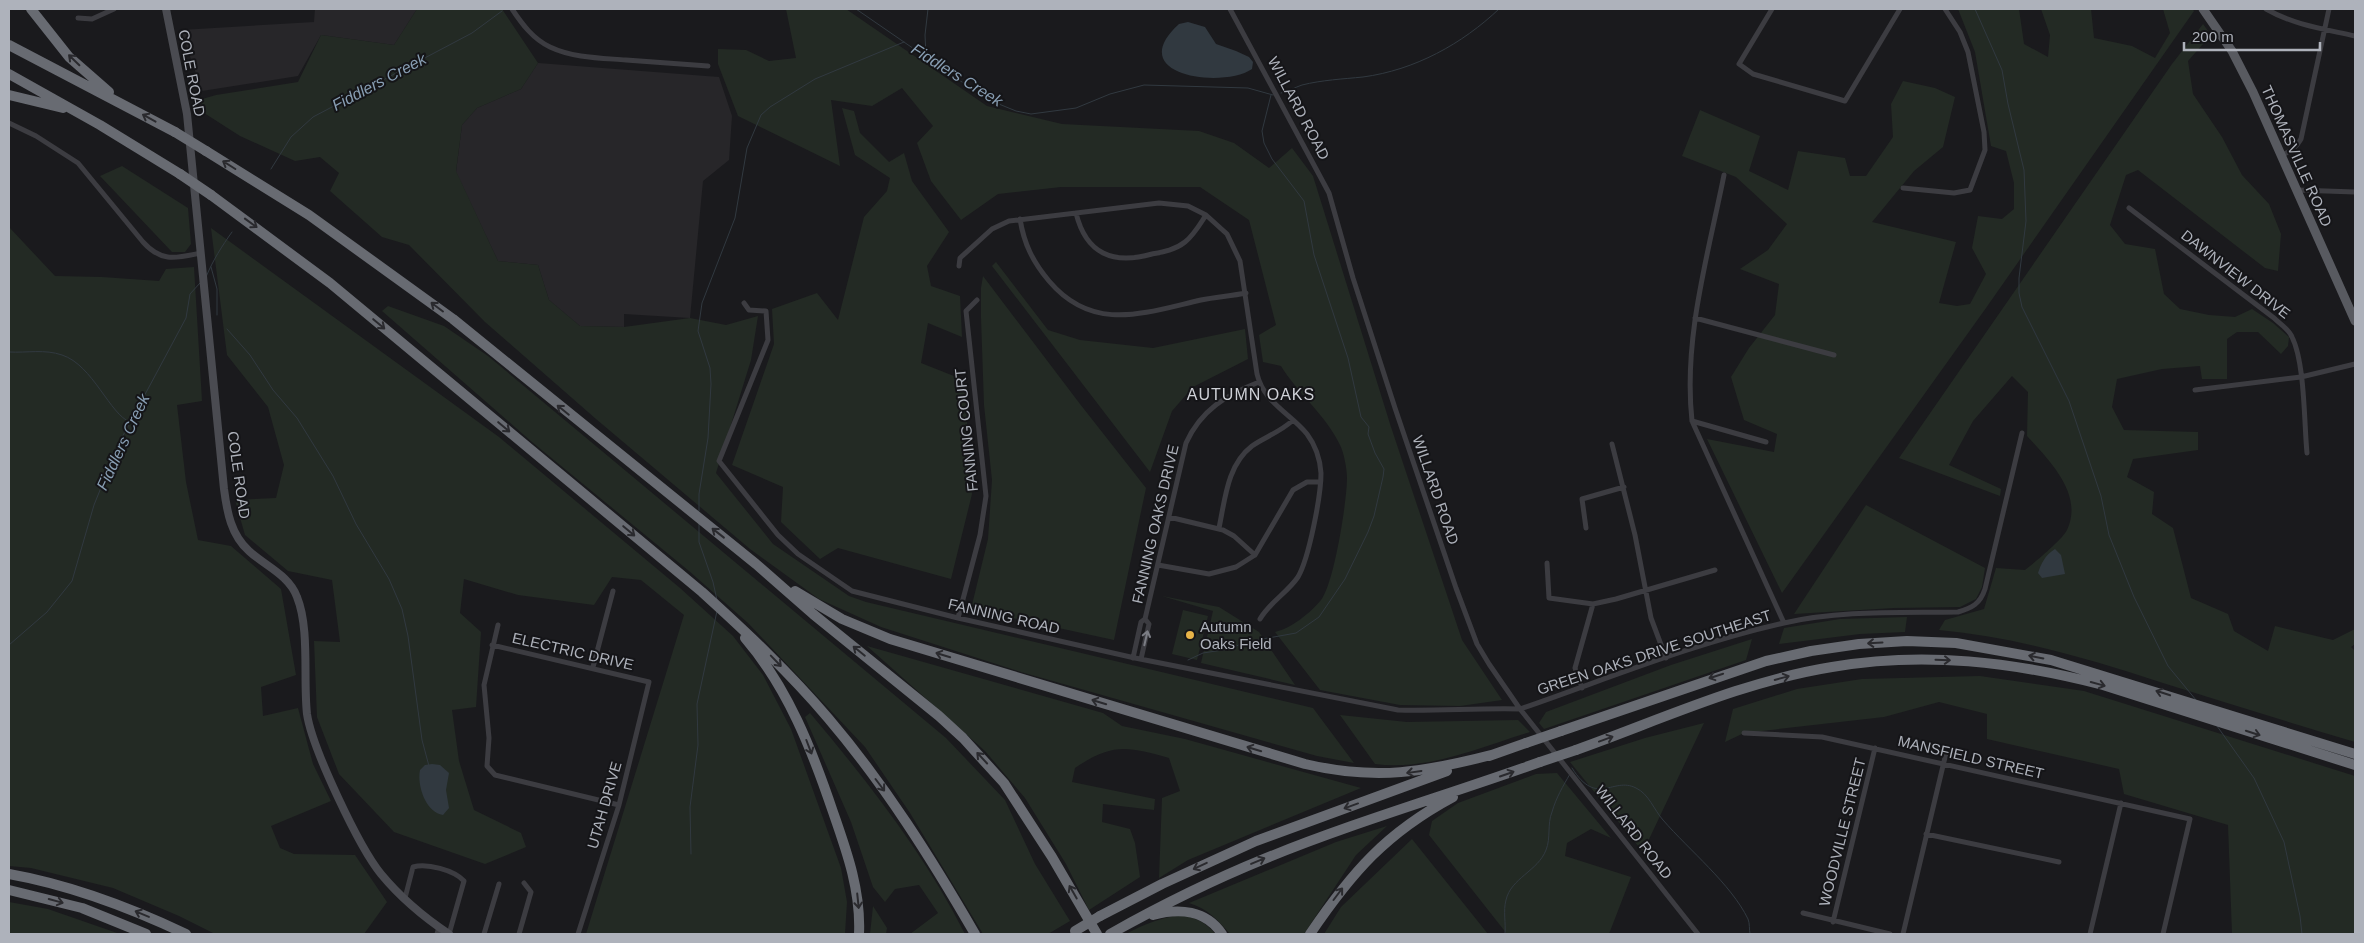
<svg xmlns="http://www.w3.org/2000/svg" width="2364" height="943" font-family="Arial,sans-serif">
<rect width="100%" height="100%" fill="#1a1a1d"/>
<path fill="#272629" d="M315,9h102l-23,36 -73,-10 -23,41 -96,15 -21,-61 133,-8z
M538,63l181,14 13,39 -3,44 -26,21 -13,137 -66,-4v13l-44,-1 -31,-26 -11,-35 -40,-4 -42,-89 6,-47 15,-17 44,-19z"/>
<path fill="#232a24" d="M417,9h85l36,54 -17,26 -44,19 -15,17 -6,46 42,90 40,4 11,35 31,26 44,1 66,-9 36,7 32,-9 -7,44 -35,113 57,71 76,52 17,6 447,106 41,55 -37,-7 -296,-84 -140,-45 -62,-28 -69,-50 -154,-130 -111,-97 -76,-77 -27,-8 -52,-46 9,-18 -19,-16 -25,4 -55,-25 -39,-25 -2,-11 17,-5 82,-13 23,-47 73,10z
M786,9h60l141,97 75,18 137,7 35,12 35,25 23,-20 21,28 78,251 71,213 40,60 -42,6 -60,-1 -80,-15 -45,-58c17,-4 35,-19 46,-32 13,-16 26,-99 26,-122 0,-9 -3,-25 -7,-33 -14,-30 -42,-51 -59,-79l-18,-4 -4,-27 17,-10 -27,-105 -49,-33h-139l-63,7 -37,26 -30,-39 -14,-38 16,-17 -31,-38 -30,18 -41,-6 9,66 -102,-50 -20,-52v-15l28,1 23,11 27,-3z
M1958,9h61l5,35 24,13 2,-22 -9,-26h50l3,29 38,8 23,12 15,-25 -7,-24h29l2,2 -208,297 -204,285 -75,-154 67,13 3,-18 -33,-14 -13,-43 18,-29 26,-33 4,-31 -39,-15 28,-19 19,-26 -51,-47 -54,-21 18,-46 60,26 -11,35 39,19 10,-39 47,7 5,18h16l27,-39 -2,-33 12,-23 32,7 20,9 -12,50 -29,24 -42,51 84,20 -17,61 18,3 13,-2 16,-30 -14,-26 6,-32 24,3 12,-10v-26l-8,-32 -15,-5 -16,-94z
M2203,24l8,11 -23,26 5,33 29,43 20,38 27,29 12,30 -3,37 -13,-3 -127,-98 -12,5 -16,50 15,19 30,5 9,45 16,15 29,6 26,2 17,-8 21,14 16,14 -1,9 -7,8 -23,-22h-21l-10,7v40h-25l-2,-13 -38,3 -45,10 -5,28 12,23 74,2v18l-65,9 -6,18 27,15 -2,22 21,14 18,70 37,16 6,17 34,20 7,-25 58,14 22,-11v15l-4,3 4,4v91c-64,-19 -128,-39 -192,-59 -73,-24 -147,-46 -224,-53l6,-10 39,-11 12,-41 29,2c10,-8 37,-30 42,-40 17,-36 -18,-70 -40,-94l1,-44 -16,-16 -39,45 -24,44 52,24 -1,7 -101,-38 273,-394z
M842,108l12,3 6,22 29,29 15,-9 8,28 37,51 -22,34 4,20 29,10 2,41 -34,-14 -7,40 43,17 8,114 -21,85 -113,-31 -18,11 -39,-37 2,-35 -51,-22 42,-121 -2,-35 45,-16 21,27 26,-103 23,-26 3,-13 -35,-23z
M122,166l66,42 3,36 -6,8h-13l-72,-76z
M9,227l46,49 47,1 57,4 7,-12 28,-2 8,134 -25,4 9,77 12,58 33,6 50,43 15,86 -35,12 2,29 35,-8 15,56 18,37 -60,25 9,22 14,6 61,1 32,47 -23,32h-149l-36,-18 -66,-28 -82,-20 -22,-2z
M211,228l288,209 181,151 53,48 30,39 28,54 50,139 6,34 -2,32h-259l98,-319 -43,-35 -29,-3 -18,28 -76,-10 -54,-16 -4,34 21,19 -5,75 -24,3 7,51 15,49 47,23 5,14 -41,17 -91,-32 -55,-58 -22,-57 -3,-76 26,1 -8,-62 -44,-9 -43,-36 -10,-35 41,-2 8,-33 -16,-58 -41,-52z
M996,262l52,68 32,10 73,8 92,-19 3,30 -55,28 -21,24 -22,61 -158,-206z
M983,276l97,128 66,84 -32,152 -143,-31 17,-70 4,-59 -8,-75 -3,-87v-30z
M388,306l56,20 44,30 458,382 59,62 30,64 35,57 -22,13h-65l-73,-121 -45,-66 -117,-124 -59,-52 -157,-129 -150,-131z
M1866,505l119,63 -3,19 -6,12 -16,8 -66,1 -100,6z
M1162,596l57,11 40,25 36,53 -94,-22 12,-52z
M1183,610l25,6 -11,44 -25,-6z
M1907,617l-2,15 -45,2 -81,10 5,-16 56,-9z
M1752,639l-6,21 -202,69 -5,-6 7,-11 125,-47z
M867,646l236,67 19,13 63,13 176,49 -173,72 -29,18 3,-80 18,-7 -11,-33c-42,-12 -57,-15 -94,10l-3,14 83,17 -1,11 -51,-6 -1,18 28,7 5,14 5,34 -51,33 -23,-46 -41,-66 -40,-47z
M1980,676l104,15 271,85v158h-123l-4,-109 -104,-31 -5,-25 -132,-30v-25l-48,-12 -55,15 -140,16 -19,9 8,-33 64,-20 65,-10z
M810,713c58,69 114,140 155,221h-55l28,-21 -19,-28 -24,4 -10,13 -12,-15 -22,-65 -46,-105z
M1340,715l67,7 111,-2 12,12c-50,15 -102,39 -155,32z
M1704,723l-61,129 -73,-90 75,-24z
M1557,773l54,65 -20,-9 -24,14 -2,13 66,21 -22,57h-102l-78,-99 3,-14 26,-18 78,-29z
M1387,826l-31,29 -52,79h-74c-13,-15 -22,-25 -41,-31l147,-61z
M1412,839l76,95h-164l17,-27z
M9,902l39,7 72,25h-111z
M873,906l14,22 -1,6h-16z
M1181,915c15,3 25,7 34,19h-89c18,-10 34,-16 55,-19z"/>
<path fill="#313940" d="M1188,22l17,5 11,17 20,7 13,6 4,5 -1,7c-29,20 -130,7 -73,-45z
M2055,549l6,6 4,19 -23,4 -4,-5c3,-9 7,-18 17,-24z
M432,764l8,1 9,8 -3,17 3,18 -6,7c-18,-3 -26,-30 -23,-45l5,-5z"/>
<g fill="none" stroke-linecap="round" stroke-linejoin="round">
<path stroke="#313940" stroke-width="1" d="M856,9l106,73 32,20 22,9 15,3 45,-6 34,-14 34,-9 104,3 25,7
M1975,9l27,61 6,34 16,66 2,51 -7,57v15l3,14 47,94 32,95 8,39 25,62 34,69 28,34
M926,56l-1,-21 3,-26
M1281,93c8,-1 14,-6 21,-8 20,-5 41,-6 61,-8 52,-7 99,-33 136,-68
M271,169l20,-32 22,-20 159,-84 30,-22
M211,267l6,22v26
M206,277c7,-17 16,-31 26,-45
M227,329l23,26 23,35 24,28 36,58 23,48 33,55 13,30 6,27 14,104 7,26
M9,352c18,1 36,-3 53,3 31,10 48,60 68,67
M699,511v-17l9,-56 3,-54 -1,-16 -12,-37 4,-28 33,-85 12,-70 14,-33 9,-8 45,-28 89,-37
M699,524v18l14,40 4,18
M9,645l38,-33 25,-31 22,-76 25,-62 67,-125 4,-24 10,-11
M1188,660l15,-7 26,-4 17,-7 50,-9 23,-16 26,-38 23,-47 6,-16 9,-39 1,-8 -9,-16 -7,-19 1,-7 -8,-10 -13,-59 -34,-103 -10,-54 -32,-42 -8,-16 -2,-12 9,-36
M2217,726l37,52 30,64 16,74 2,18
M1572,768c25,40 41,8 64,20 13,6 18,22 27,32 26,30 68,64 85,99 2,5 1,10 2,15
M691,854l-1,-47 8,-62 -1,-41 20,-93
M1505,934c1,-11 -2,-23 1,-34 5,-22 32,-29 40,-50 5,-12 1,-26 6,-38 4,-14 11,-26 18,-38"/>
<path stroke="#3c3c41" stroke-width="5" d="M512,9c10,15 21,30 38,38 23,11 51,11 76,13 27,2 54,4 82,6
M1230,9l99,184 24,85 42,130 61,180 21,56 12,20 31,45 178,225
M1772,9l-33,55 14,10 92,27 55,-92
M2266,9c28,16 58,20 89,27
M78,18l14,1 22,-10
M9,123l27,13 42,27 65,79c19,21 33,16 58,11
M2282,155c9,-4 14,-7 19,-16l28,-130
M1724,175c-16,80 -41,164 -32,246l92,202
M1903,188l51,5 16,-3 15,-40 -1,-18 -16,-80 -8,-20 -15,-23
M2297,190l58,2
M2129,208l145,110c6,6 15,11 18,19 13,26 12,86 15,116
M1076,213c10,41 37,52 76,41 11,-2 23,-4 33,-12 9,-7 15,-18 21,-27
M1020,219c4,25 13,43 29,62 44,52 95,32 152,19 15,-3 30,-4 45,-7
M959,266l1,-8 32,-29 17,-8 150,-18 29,3 18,9 21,19 13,27 17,113c7,29 33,39 50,60 9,12 13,25 14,39 0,23 -12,85 -23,104 -11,16 -28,25 -38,42
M744,303l5,7 17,1 2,29 -49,121 59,74 20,19 54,37 106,27 177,40 263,52c41,1 81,-2 122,-1 87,-30 174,-66 264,-86 56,-13 116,-10 174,-11 14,-4 22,-8 27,-23l37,-156
M1695,318l139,37
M2195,390l106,-13 54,-13
M1692,421l74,21
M1612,444l23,91 16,83 15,40
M1169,517l54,13 11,6 21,19
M1219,528c6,-28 8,-63 33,-82 13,-9 28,-14 40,-25
M1586,528l-4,-29 42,-12
M1547,563l2,35 44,6 23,-5 99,-29
M1158,565l51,9 27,-7 19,-12 38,-65 14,-8h13
M958,618l22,-83 6,-39 -20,-185 11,-11
M498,625l-14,60 5,53 -2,28 8,9 124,30
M492,645l157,37 -30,123 -41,129
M1133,658l8,-36 4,-3 41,-176c15,-33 40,-48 73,-61
M1141,659l8,-35 -4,-5
M593,667l20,-76
M1582,688l-7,-20 18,-64
M1744,733l78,4 368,82 -27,115
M1926,834l133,28
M405,898l8,-31c14,-4 41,3 51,14l-15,53
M1803,913l87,21
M1833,922l42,-174
M437,934l2,-7
M484,934l15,-50
M519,934l12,-42 -7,-9
M1903,934l44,-185
M2090,934l31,-131"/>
<path stroke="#4a4b51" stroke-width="8" d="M166,9l21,105 37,375c3,23 7,46 25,62 16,15 40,24 48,46 13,32 6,82 10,117 5,34 52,133 74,160 19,23 44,44 68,60"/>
<path stroke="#585a60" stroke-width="9" d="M2203,9l29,42 21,41 102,229"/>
<path stroke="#686b72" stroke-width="10" d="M31,9l38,48 40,35
M9,45l166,87
M9,74l91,51 80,49
M9,95l54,13
M206,151l103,64 144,104 303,245 57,50 126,102 24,22 41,45 48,74 45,77
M211,195l119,88 372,309c44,40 87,80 126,126 57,67 103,140 147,216
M795,591l47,28 48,20 415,125c72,17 120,8 190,-10
M745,638c43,50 67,112 88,174 14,40 28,79 26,122
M1561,731l205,-70 45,-10 48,-7 48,-3 49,2 95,17 304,94
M1576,750c84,-30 168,-69 256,-83 92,-16 182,-5 271,18l252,80
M1489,756l37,-13
M9,874c62,11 120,33 177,60
M9,890l73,18 64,26
M1153,915c26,-7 53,-5 69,19
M1100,916l62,-32 94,-43 191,-70
M1110,934c50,-28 100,-53 154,-75 90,-37 184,-64 276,-97
M1310,934c42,-62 76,-101 143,-137"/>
<path stroke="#686b72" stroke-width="10" d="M175,132l31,19
M180,174l31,21
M1526,743l35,-12
M1540,762l36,-12
M1075,931l25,-15"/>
</g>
<defs><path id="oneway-shaft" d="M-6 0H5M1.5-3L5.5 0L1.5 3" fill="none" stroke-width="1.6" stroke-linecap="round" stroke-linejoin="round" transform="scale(1.25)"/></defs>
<g stroke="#2a2a2e">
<use href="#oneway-shaft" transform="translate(74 60) rotate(-136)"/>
<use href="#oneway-shaft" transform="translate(149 118) rotate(-151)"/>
<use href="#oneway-shaft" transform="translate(229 165) rotate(-148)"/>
<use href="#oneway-shaft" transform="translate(251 223) rotate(36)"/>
<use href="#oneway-shaft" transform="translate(437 307) rotate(-143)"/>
<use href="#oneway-shaft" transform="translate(379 324) rotate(40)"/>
<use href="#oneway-shaft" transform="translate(563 410) rotate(-141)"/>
<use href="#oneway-shaft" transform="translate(504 427) rotate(40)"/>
<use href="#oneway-shaft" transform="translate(629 531) rotate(40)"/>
<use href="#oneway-shaft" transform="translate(718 533) rotate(-142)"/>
<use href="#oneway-shaft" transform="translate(1875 643) rotate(177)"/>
<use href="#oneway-shaft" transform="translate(859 651) rotate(-141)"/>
<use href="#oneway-shaft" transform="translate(943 655) rotate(-163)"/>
<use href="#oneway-shaft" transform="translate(2036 657) rotate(-169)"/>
<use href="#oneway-shaft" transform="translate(1943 660) rotate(2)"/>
<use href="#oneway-shaft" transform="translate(776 661) rotate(46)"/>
<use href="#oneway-shaft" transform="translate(1716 676) rotate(162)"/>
<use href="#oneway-shaft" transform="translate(1782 678) rotate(-15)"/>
<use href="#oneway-shaft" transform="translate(2098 684) rotate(15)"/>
<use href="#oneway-shaft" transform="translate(2163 693) rotate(-162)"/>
<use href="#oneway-shaft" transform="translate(1099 702) rotate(-163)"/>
<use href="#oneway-shaft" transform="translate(2253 733) rotate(18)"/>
<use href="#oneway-shaft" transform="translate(1606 739) rotate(-20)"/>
<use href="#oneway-shaft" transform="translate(809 747) rotate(69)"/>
<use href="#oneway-shaft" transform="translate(1254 749) rotate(-163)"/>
<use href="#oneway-shaft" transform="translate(982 758) rotate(-133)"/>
<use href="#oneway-shaft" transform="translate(1414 772) rotate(172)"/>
<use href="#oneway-shaft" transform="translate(1507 774) rotate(-19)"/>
<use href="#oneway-shaft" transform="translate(880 785) rotate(53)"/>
<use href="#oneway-shaft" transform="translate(1351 806) rotate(160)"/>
<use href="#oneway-shaft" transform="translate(1258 861) rotate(-23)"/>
<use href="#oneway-shaft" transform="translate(1200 866) rotate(155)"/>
<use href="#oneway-shaft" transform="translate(1073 892) rotate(-120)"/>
<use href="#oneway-shaft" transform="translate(1338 894) rotate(-53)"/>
<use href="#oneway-shaft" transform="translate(56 901) rotate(15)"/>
<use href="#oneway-shaft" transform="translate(858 901) rotate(84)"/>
<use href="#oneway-shaft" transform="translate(142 914) rotate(-157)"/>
</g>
<use stroke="#7b7d84" href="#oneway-shaft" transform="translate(1146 638) rotate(-77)"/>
<circle fill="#e7b448" stroke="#151518" stroke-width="2" cx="1190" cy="635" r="5"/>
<g text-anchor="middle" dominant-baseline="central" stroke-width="4" stroke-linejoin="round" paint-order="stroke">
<g font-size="15" fill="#aeb2bb" stroke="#151518">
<text transform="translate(192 73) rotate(79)">COLE ROAD</text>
<text transform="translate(1299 108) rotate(62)">WILLARD ROAD</text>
<text transform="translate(2297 156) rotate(66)">THOMASVILLE ROAD</text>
<text transform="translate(2236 274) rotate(38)">DAWNVIEW DRIVE</text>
<text transform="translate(966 430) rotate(-96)">FANNING COURT</text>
<text transform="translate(239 475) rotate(82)">COLE ROAD</text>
<text transform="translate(1436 490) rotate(71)">WILLARD ROAD</text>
<text transform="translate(1155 524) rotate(-77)">FANNING OAKS DRIVE</text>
<text transform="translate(1004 616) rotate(13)">FANNING ROAD</text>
<text transform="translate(573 651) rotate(13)">ELECTRIC DRIVE</text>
<text transform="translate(1654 652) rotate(-18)">GREEN OAKS DRIVE SOUTHEAST</text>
<text transform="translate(1971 757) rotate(13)">MANSFIELD STREET</text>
<text transform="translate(604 805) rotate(-74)">UTAH DRIVE</text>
<text transform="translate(1634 832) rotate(52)">WILLARD ROAD</text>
<text transform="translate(1842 832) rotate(-76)">WOODVILLE STREET</text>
</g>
<g font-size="15" fill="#aeb2bb" stroke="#151518" text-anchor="start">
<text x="1200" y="626">Autumn<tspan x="1200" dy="17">Oaks Field</tspan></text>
</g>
<g font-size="16" font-style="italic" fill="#889eb3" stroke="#151518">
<text transform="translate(957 75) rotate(32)">Fiddlers Creek</text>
<text transform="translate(379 82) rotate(-28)">Fiddlers Creek</text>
<text transform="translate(123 442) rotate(-65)">Fiddlers Creek</text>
</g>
<g font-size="16" letter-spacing="1" fill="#cfd1d7" stroke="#151518">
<text x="1251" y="394">AUTUMN OAKS</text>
</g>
</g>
<rect width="2364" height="943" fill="none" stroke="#aeb2bb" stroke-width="20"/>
<path d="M2184 42v8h136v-8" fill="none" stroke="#aeb2bb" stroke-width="2.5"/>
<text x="2192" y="42" font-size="15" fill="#aeb2bb" stroke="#151518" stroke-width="4" paint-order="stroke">200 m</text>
</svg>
